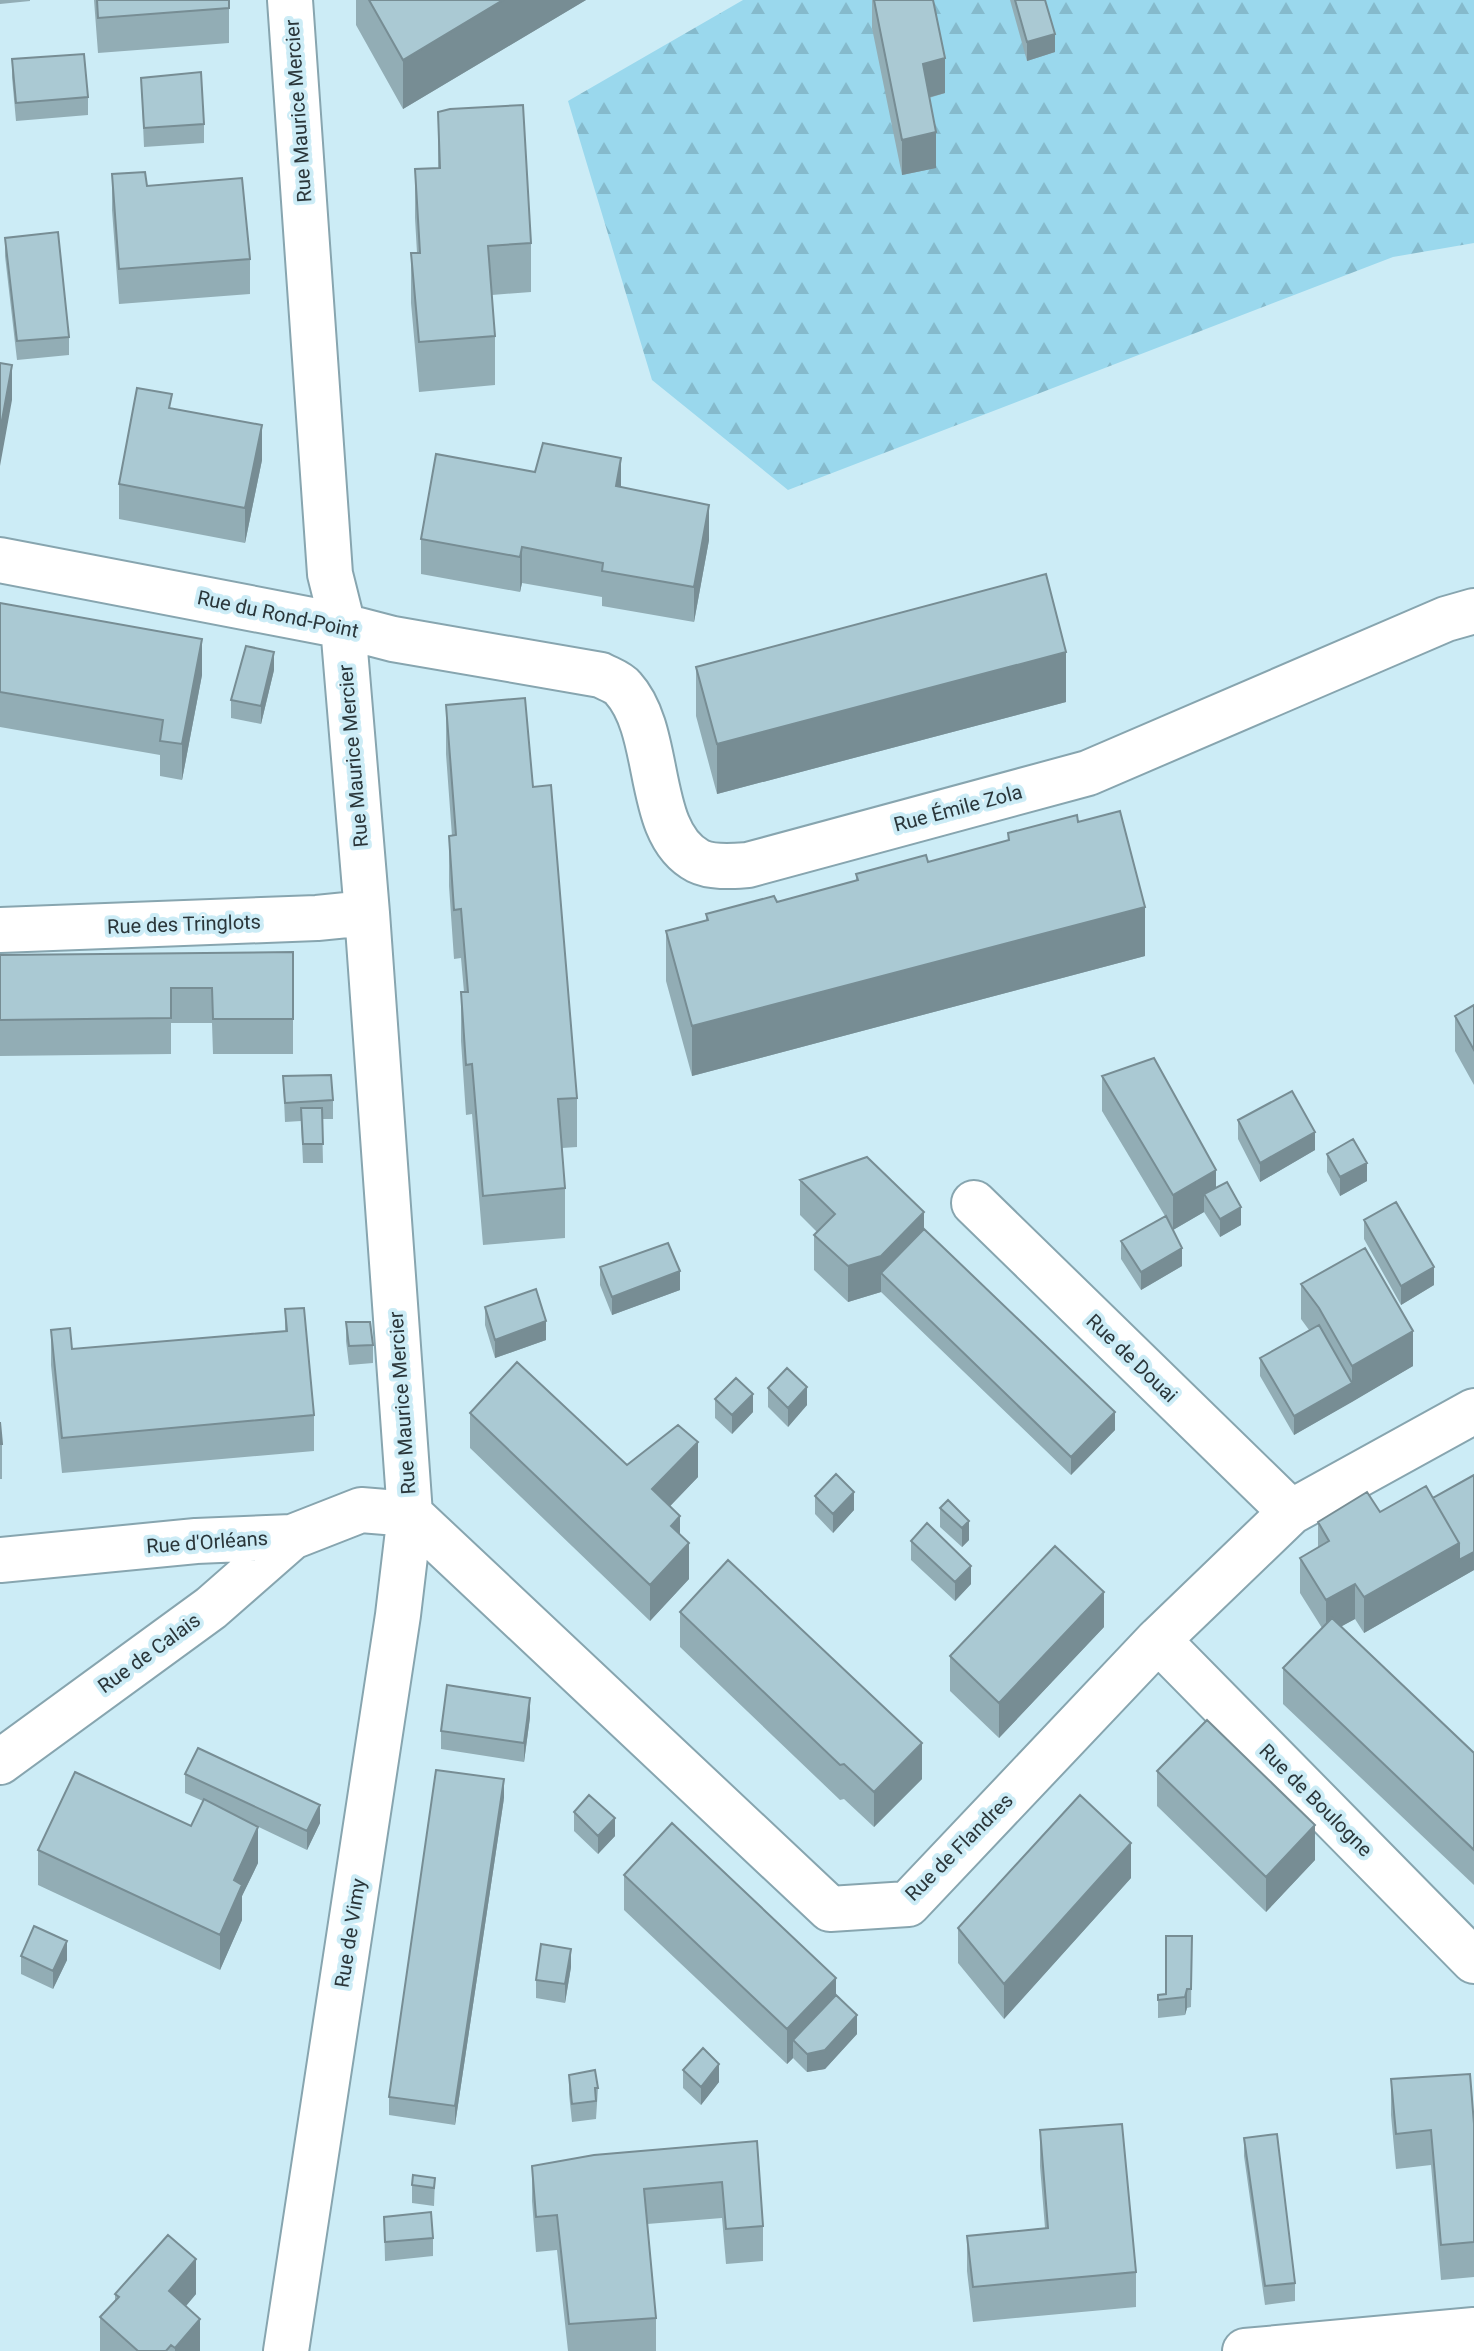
<svg xmlns="http://www.w3.org/2000/svg" width="1474" height="2351" font-family="Roboto,sans-serif">
<defs>
<pattern id="forest-firs" width="22" height="20" patternUnits="userSpaceOnUse" patternTransform="scale(2)"><rect width="22" height="20" fill="#9ad8ed"/><path d="M5 1l3.5 6h-7zM16 11l3.5 6h-7z" fill="#85bacc"/></pattern>
</defs>
<rect width="100%" height="100%" fill="#ccecf6"/>
<path fill="url(#forest-firs)" d="M743,0h731v243l-81,14 -605,233 -136,-110 -84,-279z"/>
<g fill="none" stroke-linecap="round" stroke-linejoin="round">
<defs>
<path id="street" d="M0,560l343,66 50,13 208,36c7,4 17,7 22,13 41,45 21,145 75,173 14,7 35,5 50,4l340,-92 358,-154 28,-8
M0,930l317,-12 50,-5
M974,1203l317,309
M410,1514l420,395 78,-5 250,-264 133,-128 183,-101
M0,1560l196,-19 96,-4 69,-27 49,4
M1158,1640l316,321
M0,1762l211,-154 81,-71
M286,2351l112,-736 12,-101 -43,-601 -24,-287 -13,-52 -40,-574
M1245,2351l229,-21"/>
</defs>
<use href="#street" stroke="#87a5af" stroke-width="48"/>
<use href="#street" stroke="#fff" stroke-width="44"/>
</g>
<path fill="#92adb5" d="M0,0h30v1l-30,3z
M94,0h135v43l-131,10z
M356,0h230l-183,109 -47,-84z
M872,0h61l12,93 -16,5 7,70 -34,7 -30,-147z
M1010,0h35l10,52 -28,9z
M12,59l76,38v18l-72,6 -4,-44z
M141,78l63,46v19l-60,4z
M438,112l93,131v49l-39,3 3,41v49l-76,7 -8,-89v-50h6l-2,-35v-49l23,-1z
M112,174l35,12 103,73v35l-131,10 -7,-94z
M5,238l64,99v18l-52,5 -12,-104z
M172,408l90,52 -17,83 -126,-24v-35z
M535,472l86,15 88,53 -15,82 -92,-16v-9l-80,-14 -2,9 -99,-18v-35z
M0,603l202,72 -20,105 -22,-4v-21l-160,-28z
M696,667l370,35 -349,92 -21,-78z
M274,670l-13,54 -30,-6v-18z
M446,705l87,82 44,311v49l-15,1 3,40v50l-82,7 -11,-131 -6,1 -5,-74v-49h3l-3,-34 -7,1 -5,-73v-50h3l-6,-82z
M1078,822l67,134 -453,120 -26,-95v-50l40,-10v-7l71,-12 79,-21v-7l72,-12 80,-21v-8z
M293,952v102h-80l-1,-31h-41v31l-171,2v-101z
M1474,1005v80l-19,-34v-35z
M283,1076l50,24v19h-11l1,44h-20l-2,-42 -16,1z
M1102,1076l114,111 25,38 -21,12 -16,-25 -31,18 9,36 -41,24 -20,-31v-18l44,-25 -63,-105z
M1238,1120l77,30 -55,32 -22,-43z
M1327,1154l40,27 -27,15 -13,-24z
M800,1180l124,49 191,201 -44,45 -190,-183 -33,10 -34,-32v-35l3,-3 -17,-17z
M1364,1220l70,65 -33,20 -37,-66z
M600,1267l80,23 -68,25 -12,-30z
M1301,1284l112,82 -119,69 -34,-59v-18l49,-28 -8,-11z
M485,1307l61,33 -51,18 -10,-33z
M285,1309l29,106v36l-252,22 -11,-108v-35l21,19 213,-18z
M346,1322l27,23v18l-24,2 -3,-24z
M768,1388l39,17 -19,22 -20,-20z
M715,1399l38,13 -21,22 -17,-16z
M470,1413l157,52 71,12 -28,29 10,29 9,44 -39,42 -180,-173z
M0,1422l2,22v35h-2z
M1474,1475v95l-110,63 -9,-14 -14,7 133,127v132l-191,-181v-36l39,-40 -22,-35v-35l18,-10v-26l62,-10 53,-14z
M815,1496l39,14 -21,23 -18,-19z
M948,1500l21,40 -7,7 -22,-20v-19z
M911,1541l60,43 -16,17 -44,-41z
M680,1612l242,167 -48,48 -30,-28 -4,1 -160,-153z
M1104,1627l-105,111 -49,-47v-35z
M530,1717l-6,45 -83,-13v-18z
M1157,1771l158,89 -49,52 -109,-106z
M185,1774l135,49 -13,27 -63,-30 14,43 -16,33v24l-22,50 -182,-85v-35l153,-24 12,-25 -18,-8z
M504,1798l-49,327 -66,-10v-18z
M574,1812l41,24 -17,18 -24,-23z
M624,1875l212,120 21,39 -32,35 -18,3 -14,-14 -6,6 -163,-154z
M1131,1878l-127,141 -46,-56v-35z
M1192,1936l-1,71 -4,1 -2,7 -27,3v-23l8,-1z
M21,1956l46,4 -14,29 -32,-15z
M571,1967l-6,36 -29,-5v-18z
M683,2070l36,12 -18,23 -18,-17z
M569,2075l29,13 -2,31 -24,3 -3,-28z
M1391,2079l83,45v153l-33,3 -10,-115 -35,4 -5,-54z
M1040,2130l96,142v35l-163,15 -6,-51v-35l78,-8 -5,-62z
M1244,2138l51,145v18l-30,4 -21,-149z
M757,2141l6,85v35l-37,3 -4,-46 -75,6 9,94v33h-88l-11,-101 -21,2 -4,-51v-35z
M435,2178l-1,28 -22,-3v-18z
M384,2217l49,21v18l-48,5z
M115,2294h81l-10,12 14,45h-100v-34l15,-17z"/>
<path fill="#778d94" d="M503,0h83l-183,109v-49z
M1055,34v18l-28,9v-19z
M945,58v35l-22,6v-35z
M936,132v36l-34,7v-35z
M12,365v35l-12,66v-35z
M262,425v35l-17,83v-35z
M621,458v36l-5,-8z
M709,505v35l-15,82v-35z
M522,547v36l-2,9v-35z
M202,639v36l-20,105v-36z
M274,652v18l-13,54v-18z
M1066,652v50l-349,92v-50z
M1145,907v49l-453,120v-50z
M1315,1132v18l-55,32v-19z
M1367,1163v18l-27,15v-19z
M1216,1170v36l-12,-12v18l-31,18v-35z
M1241,1207v18l-21,12v-18z
M924,1212v35l-43,26v19l-33,10v-36z
M1182,1248v18l-41,24v-18z
M1434,1267v18l-33,20v-19z
M680,1271v19l-68,25v-18z
M546,1321v19l-51,18v-18z
M1413,1331v35l-61,36v-36z
M1352,1383v19l-58,33v-19z
M807,1387v18l-19,22v-19z
M753,1394v18l-21,22v-19z
M1115,1412v18l-44,45v-18z
M698,1442v35l-46,48v-36z
M854,1492v18l-21,23v-19z
M680,1516v35l-9,-25z
M969,1521v19l-7,7v-19z
M689,1543v36l-39,42v-36z
M1459,1543l15,9v18l-110,63v-36z
M971,1566v18l-16,17v-19z
M1355,1584v35l-29,16v-35z
M1104,1592v35l-105,111v-35z
M530,1698v19l-6,45v-19z
M922,1743v36l-48,48v-35z
M504,1779v19l-49,327v-19z
M320,1805v18l-13,27v-19z
M615,1818v18l-17,18v-18z
M1315,1825v35l-49,52v-35z
M258,1827v36l-16,33v24l-22,50v-35l14,-55z
M1131,1843v35l-127,141v-35z
M67,1941v19l-14,29v-18z
M571,1949v18l-6,36v-19z
M836,1978v35l-43,27v18l-6,6v-35z
M1187,1989v19l-2,7v-18z
M857,2015v19l-32,35 -18,3v-18z
M719,2064v18l-18,23v-18z
M196,2259v35l-27,32v-35z
M200,2319v32h-25v-3z"/>
<path fill="#aac9d3" stroke="#778d94" stroke-width="2" d="M97,0h132v8l-131,10z
M369,0h134l-100,60z
M874,0h59l12,58 -22,6 13,68 -34,8z
M1015,0h30l10,34 -28,8z
M84,54l4,43 -72,6 -4,-44z
M201,72l3,52 -60,4 -3,-50z
M523,105l8,138 -43,3 7,90 -76,6 -8,-89h9l-5,-84 25,-1 -2,-56 12,-3z
M145,172l2,14 95,-8 8,81 -131,10 -7,-95z
M58,232l11,105 -52,4 -12,-103z
M0,363l12,2 -12,66z
M137,388l35,6 -3,14 93,17 -17,83 -126,-24z
M543,443l78,15 -5,28 93,19 -15,82 -92,-16 1,-8 -81,-16 -2,10 -99,-18 15,-85 99,18z
M1046,574l20,78 -349,92 -21,-77z
M0,603l202,36 -20,105 -22,-3 3,-21 -163,-28z
M246,646l28,6 -13,54 -30,-6z
M525,698l8,89 18,-2 26,313 -19,1 7,89 -82,8 -11,-132 -6,1 -5,-73h7l-7,-83 -7,1 -5,-74 7,-1 -10,-130z
M1120,811l25,96 -453,119 -26,-95 42,-11 -2,-6 68,-18 3,6 81,-22 -2,-6 70,-19 2,7 81,-22 -1,-7 69,-18 1,7z
M293,952v67h-80l-1,-31h-41v30l-171,2v-65z
M1474,1005v45l-19,-34z
M1154,1058l62,112 -43,25 -71,-119z
M331,1075l2,25 -48,3 -2,-27z
M1292,1091l23,41 -55,31 -22,-43z
M301,1108h21l1,36h-20z
M1353,1139l14,24 -27,14 -13,-23z
M867,1157l57,55 -43,44 -33,10 -34,-31 21,-21 -35,-34z
M1227,1182l14,25 -21,12 -16,-25z
M1396,1202l38,65 -33,19 -37,-66z
M1166,1216l16,32 -41,24 -20,-31z
M924,1229l191,183 -44,45 -190,-184z
M668,1243l12,28 -68,26 -12,-30z
M1365,1248l48,83 -61,35 -33,-58 -18,-24z
M536,1289l10,32 -51,19 -10,-33z
M304,1308l10,107 -252,23 -11,-108 19,-2 2,21 215,-18 -2,-22z
M346,1322h24l3,23 -24,1z
M1319,1325l33,58 -58,33 -34,-58z
M517,1362l110,103 51,-40 20,17 -46,47 28,27 -9,10 18,17 -39,42 -180,-172z
M787,1368l20,19 -19,21 -20,-20z
M736,1378l17,16 -21,21 -17,-16z
M0,1422l2,22h-2z
M836,1474l18,18 -21,22 -18,-18z
M1474,1475v77l-15,8v-17l-26,-45z
M1426,1486l33,57 -95,54 -9,-13 -29,16 -26,-42 29,-17 -11,-19 49,-30 13,20z
M948,1500l21,21 -7,7 -22,-20z
M927,1523l44,43 -16,16 -44,-41z
M1055,1546l49,46 -105,111 -49,-47z
M728,1560l194,183 -48,49 -30,-28 -4,1 -160,-153z
M1332,1618l142,135v97l-191,-182z
M447,1685l83,13 -6,45 -83,-12z
M1207,1720l108,105 -49,52 -109,-106z
M198,1748l122,57 -13,26 -122,-57z
M436,1770l68,9 -49,327 -66,-9z
M75,1772l116,54 13,-27 54,28 -24,53 8,5 -22,50 -182,-85z
M589,1795l26,23 -17,18 -24,-24z
M1080,1795l51,48 -127,141 -46,-56z
M672,1823l164,155 -49,51 -163,-154z
M34,1926l33,15 -14,30 -32,-15z
M1166,1936h26l-1,53h-4l-2,8 -27,3v-5l8,-1z
M541,1944l30,5 -6,35 -29,-4z
M836,1995l21,20 -32,35 -18,4 -14,-14z
M703,2048l16,16 -18,23 -18,-17z
M595,2070l3,18h-3l1,13 -24,3 -3,-29z
M1470,2074l4,50v118l-33,3 -10,-115 -35,4 -5,-55z
M1122,2124l14,148 -163,15 -6,-51 81,-8 -8,-98z
M1277,2134l18,149 -30,3 -21,-148z
M757,2141l6,85 -37,3 -4,-47 -78,7 12,129 -87,6 -12,-109 -21,2 -4,-51 62,-11z
M413,2175l22,3 -1,10 -22,-3z
M431,2212l2,26 -48,4 -1,-25z
M168,2235l28,24 -27,32 31,28 -25,29 -4,-3 -5,6h-28l-38,-34 19,-20 -4,-3z"/>
<g text-anchor="middle" dominant-baseline="central" stroke-width="8" stroke-linejoin="round" paint-order="stroke">
<g font-size="20" fill="#2a363a" stroke="#ccecf6">
<text transform="translate(298 111) rotate(-94)">Rue Maurice Mercier</text>
<text transform="translate(278 614) rotate(12)">Rue du Rond-Point</text>
<text transform="translate(353 756) rotate(-95)">Rue Maurice Mercier</text>
<text transform="translate(958 808) rotate(-15)">Rue Émile Zola</text>
<text transform="translate(184 924) rotate(-2)">Rue des Tringlots</text>
<text transform="translate(1132 1358) rotate(44)">Rue de Douai</text>
<text transform="translate(402 1403) rotate(-94)">Rue Maurice Mercier</text>
<text transform="translate(207 1542) rotate(-4)">Rue d'Orléans</text>
<text transform="translate(149 1653) rotate(-36)">Rue de Calais</text>
<text transform="translate(1316 1800) rotate(45)">Rue de Boulogne</text>
<text transform="translate(959 1847) rotate(-45)">Rue de Flandres</text>
<text transform="translate(350 1933) rotate(-81)">Rue de Vimy</text>
</g>
</g>
</svg>
